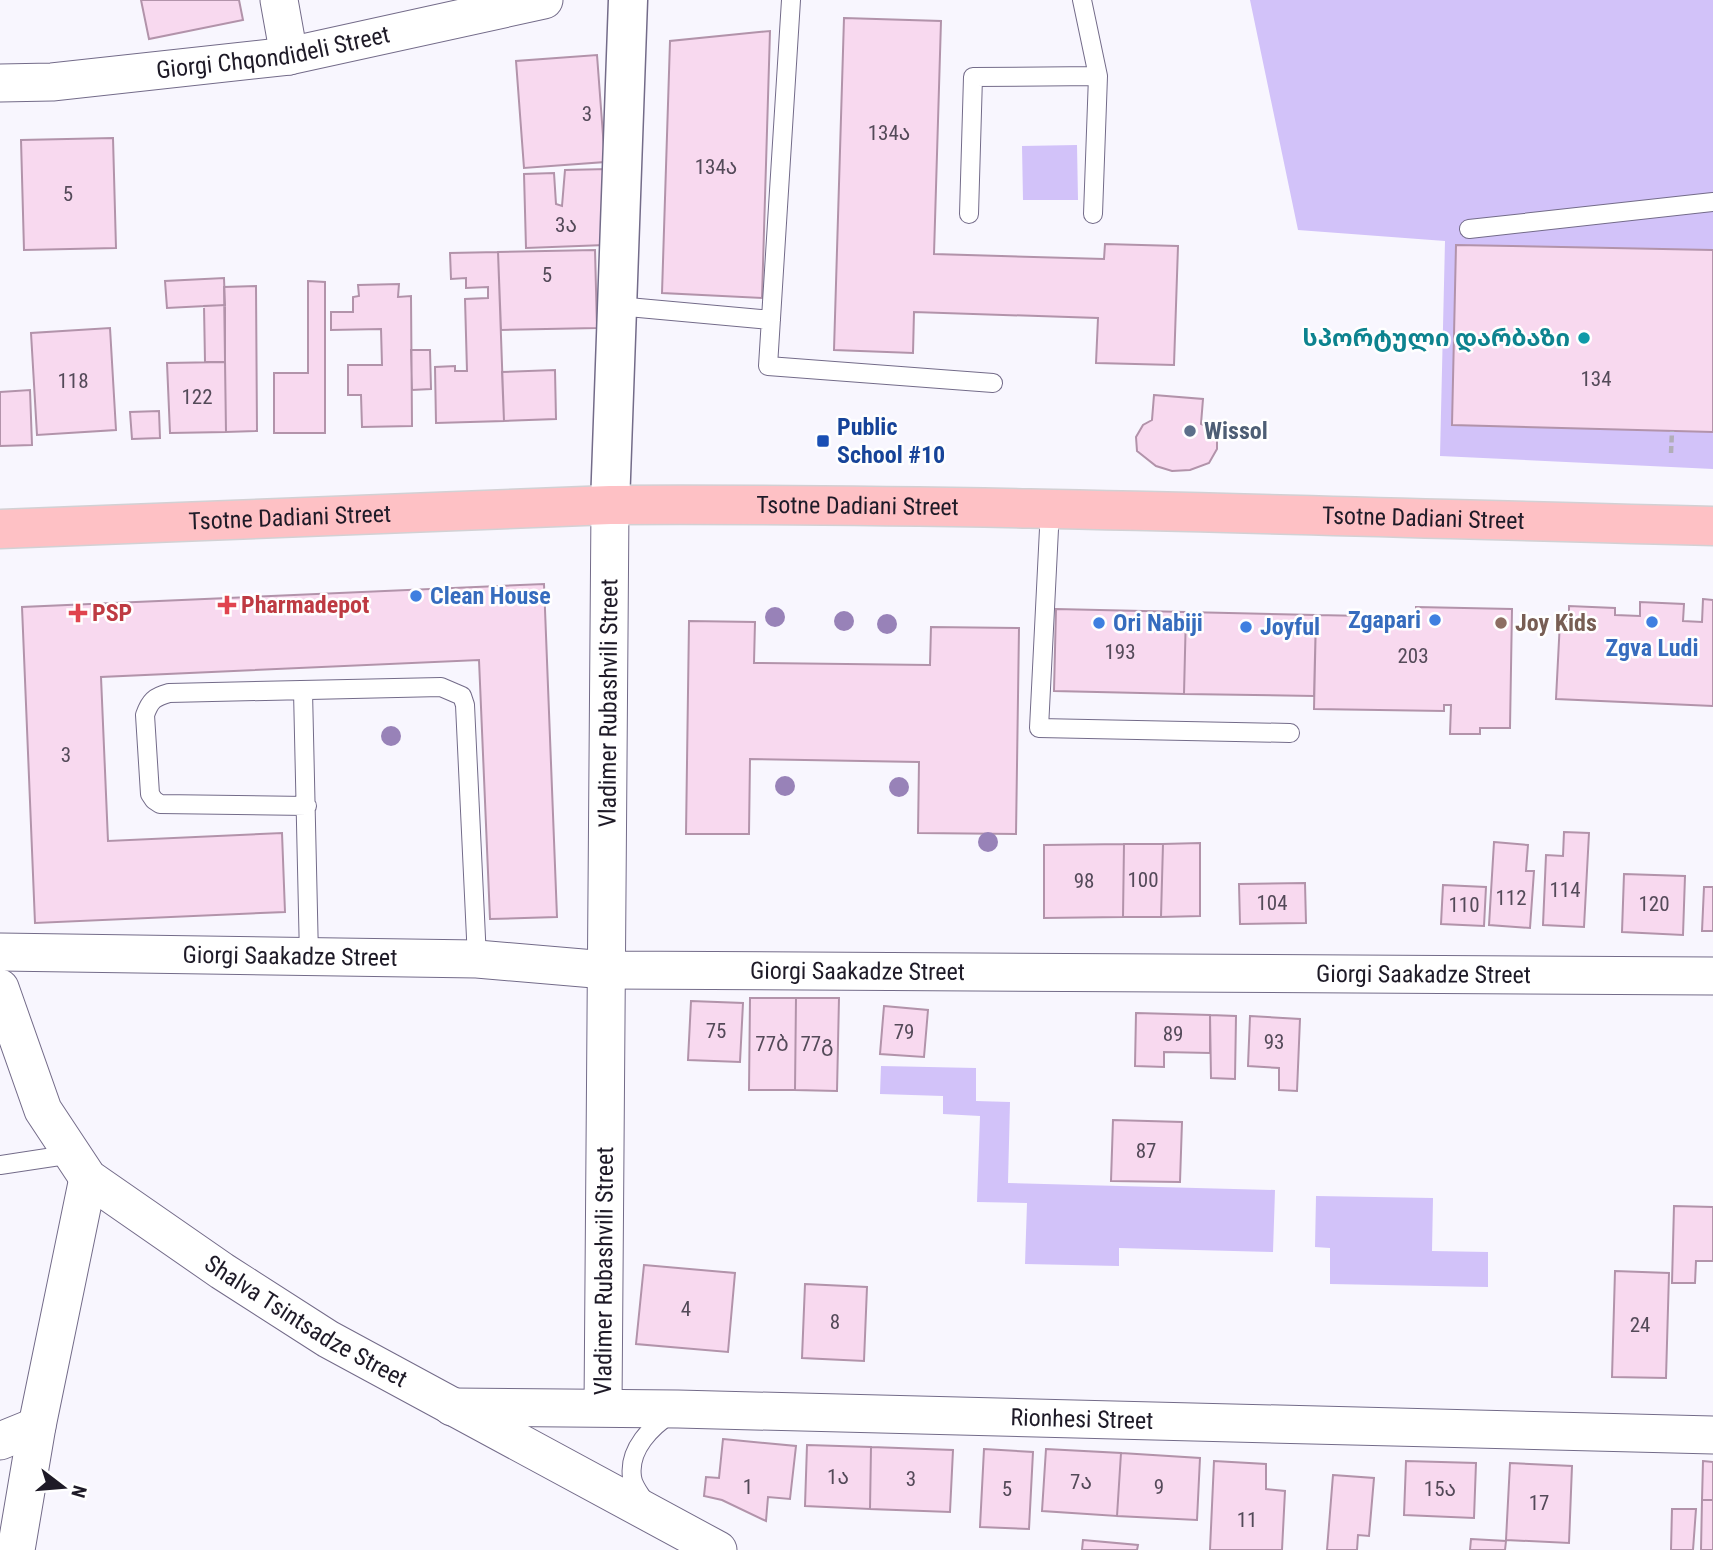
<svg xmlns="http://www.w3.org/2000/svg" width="1713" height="1550" font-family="'Roboto Condensed','Noto Sans Georgian',sans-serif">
<rect width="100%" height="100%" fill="#f8f6fe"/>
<path fill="#d2c2f9" d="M1250,0h463v469l-273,-13 5,-215 -147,-11z
M1077,145l1,55h-55l-1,-54z
M881,1066l95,2v33l34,1 -2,81 267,7 -2,62 -154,-4v18l-94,-2 2,-61 -50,-1 3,-86 -37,-2v-18l-63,-2z
M1316,1196l117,2 -1,53 56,1v35l-158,-3v-36l-15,-1z"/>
<path fill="#f8d9ef" stroke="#b293aa" stroke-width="2" d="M141,0h98l4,20 -94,19z
M844,18l97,3 -7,233 170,5 1,-15 73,2 -4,119 -78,-2 2,-45 -184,-6 -1,41 -79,-3z
M770,31l-8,267 -100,-5 8,-252z
M597,55l8,107 -81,6 -8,-107z
M113,138l3,110 -92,2 -3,-110z
M608,169l-3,76 -79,3 -2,-74 30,-1 2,31 6,2 3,-36z
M1456,245l257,5v182l-261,-7z
M595,250l2,78 -96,2 -3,-78z
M498,252l6,169 -68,2 -1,-56 20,-1v5h12l-2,-72 23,-1v-11l-22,1v-10l-15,1 -1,-26z
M224,278l1,27 -58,3 -2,-27z
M308,281l17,1v151h-51v-60h34z
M399,284l-1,13 13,-1 1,130 -50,1 -1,-32h-13v-30h34l-1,-36 -50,1v-18h22v-15l6,-1 -1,-11z
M256,286l1,145 -31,1 -2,-145z
M225,305v57h-20l-1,-56z
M110,328l6,102 -79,5 -6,-102z
M411,350h19l1,39 -19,1z
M225,362l1,70 -56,1 -3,-70z
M555,370l1,49 -52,2 -2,-49z
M30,390l2,55 -32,1v-54z
M1154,395l49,4 -2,25 10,5 6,11v9l-8,14 -19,7 -18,1 -16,-5 -19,-15 -1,-14 7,-12 9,-5z
M159,411l1,27 -28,1 -2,-27z
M544,584l13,333 -67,2 -11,-259 -378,17 7,164 174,-8 3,79 -250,11 -13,-316z
M1703,599l10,1v106l-157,-7 4,-78h9v-15l46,2v7l25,1v-14l44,2 -1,17 19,1z
M1416,607l96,2 -2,119h-30v6h-30l1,-29h-7v6l-130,-2 2,-94 100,2z
M1056,609l130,3 -2,82 -130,-3z
M1186,612l130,3 -2,81 -130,-2z
M689,621l66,1 -1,41 176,2 1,-38 88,1 -3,206 -98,-1 1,-71 -169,-3 -1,75h-63z
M1564,832l25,1 -5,94 -41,-2 3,-70 17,1z
M1494,842l34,3 -2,26h8l-4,57 -41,-3z
M1200,843v73l-39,1 2,-73z
M1124,844l-1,73 -79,1v-73z
M1124,844h39l-2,73h-38z
M1624,874l61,2 -2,59 -61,-3z
M1305,883l1,40 -66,1 -1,-40z
M1443,885l43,2 -2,39 -43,-2z
M1704,887h9v44h-11z
M750,998h46l-1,92h-46z
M796,998h43l-2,93 -42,-1z
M691,1001l52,2 -3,59 -52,-2z
M884,1006l44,4 -4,47 -44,-3z
M1136,1013l74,2v38l-46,-1v15l-29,-1z
M1210,1015l26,1 -1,63 -24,-1z
M1250,1016l50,3 -3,72 -18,-1v-22l-31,-2z
M1113,1120l69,2 -2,60 -69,-1z
M1674,1206l39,1v54h-17l-1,22h-23z
M644,1265l91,8 -7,79 -92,-8z
M1615,1271l54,2 -3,105 -54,-1z
M805,1284l62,3 -3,74 -62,-3z
M723,1439l73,7 -6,53 -22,-2 -2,24 -44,-21 -18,-4 2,-19 13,1z
M807,1445l64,2 -1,62 -65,-3z
M871,1447l82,3 -3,62 -80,-3z
M984,1449l49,3 -4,77 -49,-2z
M1046,1449l75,4 -4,63 -75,-5z
M1121,1453l79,5 -3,62 -80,-4z
M1214,1461l52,3v25l19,2 -3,59h-72z
M1406,1461l70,2 -2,55 -70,-3z
M1703,1461l10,1v38h-11z
M1510,1463l62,3 -3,77 -63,-3z
M1333,1475l41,3 -5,58 -11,-1 -1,15h-30z
M1702,1500h11v50h-12z
M1672,1509h24l-3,41h-22z
M1471,1539l35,2 -1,9h-35z
M1083,1540l55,5 -1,5h-55z"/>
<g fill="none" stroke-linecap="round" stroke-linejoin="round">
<defs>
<path id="service" d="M791,0l-23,366 225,17
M1082,0l16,76 -5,138
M969,214l4,-137 125,-1
M1469,229l244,-27
M617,306l154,14
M1050,509l-11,219 251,5
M303,691l6,265
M307,806l-147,-2 -6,-4 -4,-6 -5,-79c5,-14 9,-18 24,-22l272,-6 21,9 3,9 12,254
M0,1165l73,-11
M645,1502c-5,-8 -12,-16 -13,-25 -4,-28 20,-51 40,-64"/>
<g id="minor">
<path d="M279,0l10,56"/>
<path id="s1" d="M0,83l52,-1 237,-26 255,-56"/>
<path id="s2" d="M0,952l477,7 129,11 1107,6"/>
<path id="s3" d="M0,988l43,122 45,68 134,93 106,68 390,211"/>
<path id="s4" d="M452,1407l226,2 1035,26"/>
<path id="s5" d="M603,1407l7,-902"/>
<path d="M0,1441l37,-15"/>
<path d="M16,1550l21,-124 51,-248"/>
</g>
<path id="tertiary" d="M610,505l18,-505"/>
<g id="primary">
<path id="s6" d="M0,529l610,-24c368,-2 735,12 1103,21"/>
</g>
</defs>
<use href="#service" stroke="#736b89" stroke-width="20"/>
<use href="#minor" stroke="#736b89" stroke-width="39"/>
<use href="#tertiary" stroke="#736b89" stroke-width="41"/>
<use href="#primary" stroke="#d2d1d4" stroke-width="41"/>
<path stroke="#b1aeb8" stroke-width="4.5" stroke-dasharray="7 3.5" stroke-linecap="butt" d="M1671,453l1,-22"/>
<use href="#service" stroke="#fff" stroke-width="18"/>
<use href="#minor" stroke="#fff" stroke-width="37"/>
<use href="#tertiary" stroke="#fff" stroke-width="38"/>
<use href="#primary" stroke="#fec1c5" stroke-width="38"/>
</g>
<g fill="#9882b8">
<circle cx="775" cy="617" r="10"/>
<circle cx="844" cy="621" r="10"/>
<circle cx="887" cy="624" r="10"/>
<circle cx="391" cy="736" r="10"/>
<circle cx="785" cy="786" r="10"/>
<circle cx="899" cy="787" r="10"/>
<circle cx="988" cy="842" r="10"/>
</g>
<circle fill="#0f9aa8" stroke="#fff" stroke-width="2.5" cx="1584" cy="338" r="7"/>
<circle fill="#5c6f8a" stroke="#fff" stroke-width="2.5" cx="1190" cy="431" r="7"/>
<rect fill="#1a4fb4" stroke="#fff" stroke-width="2.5" x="816" y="434" width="14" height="14" rx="3.5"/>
<g fill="#3f7fe0" stroke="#fff" stroke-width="2.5">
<circle cx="416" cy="596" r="7"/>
<circle cx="1435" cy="620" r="7"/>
<circle cx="1652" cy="622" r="7"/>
<circle cx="1099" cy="623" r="7"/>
<circle cx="1246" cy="627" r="7"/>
</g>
<g fill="#e0444e" stroke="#fff" stroke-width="2.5">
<path d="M223.5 594.5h7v7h7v7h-7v7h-7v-7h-7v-7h7z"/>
<path d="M74.5 602.5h7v7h7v7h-7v7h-7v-7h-7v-7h7z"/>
</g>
<circle fill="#8d6e63" stroke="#fff" stroke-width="2.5" cx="1501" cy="623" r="7"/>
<g text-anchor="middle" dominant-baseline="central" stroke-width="5" stroke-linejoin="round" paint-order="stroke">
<g font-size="21" fill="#544a59">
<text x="587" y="114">3</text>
<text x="889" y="133">134ა</text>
<text x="716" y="167">134ა</text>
<text x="68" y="194">5</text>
<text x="566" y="225">3ა</text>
<text x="547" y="275">5</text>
<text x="1596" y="379">134</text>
<text x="73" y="381">118</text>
<text x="197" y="397">122</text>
<text x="1120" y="652">193</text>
<text x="1413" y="656">203</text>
<text x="66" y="755">3</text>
<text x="1143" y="880">100</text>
<text x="1084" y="881">98</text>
<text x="1565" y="890">114</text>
<text x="1511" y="898">112</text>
<text x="1272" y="903">104</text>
<text x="1654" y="904">120</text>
<text x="1464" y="905">110</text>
<text x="716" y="1031">75</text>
<text x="904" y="1032">79</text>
<text x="1173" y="1034">89</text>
<text x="1274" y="1042">93</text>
<text x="772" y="1044">77ბ</text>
<text x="817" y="1044">77გ</text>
<text x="1146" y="1151">87</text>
<text x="686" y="1309">4</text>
<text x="835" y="1322">8</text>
<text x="1640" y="1325">24</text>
<text x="838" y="1477">1ა</text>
<text x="911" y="1479">3</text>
<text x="1081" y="1482">7ა</text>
<text x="748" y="1487">1</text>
<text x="1159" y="1487">9</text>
<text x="1007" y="1489">5</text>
<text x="1440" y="1489">15ა</text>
<text x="1539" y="1503">17</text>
<text x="1247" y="1520">11</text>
</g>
<g font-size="24" fill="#1e1a27" stroke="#fff">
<text stroke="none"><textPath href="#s1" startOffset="275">Giorgi Chqondideli Street</textPath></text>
<text stroke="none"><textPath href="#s6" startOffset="858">Tsotne Dadiani Street</textPath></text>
<text stroke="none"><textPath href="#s6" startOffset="290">Tsotne Dadiani Street</textPath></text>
<text stroke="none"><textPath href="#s6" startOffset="1424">Tsotne Dadiani Street</textPath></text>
<text stroke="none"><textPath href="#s5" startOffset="704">Vladimer Rubashvili Street</textPath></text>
<text stroke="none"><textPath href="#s2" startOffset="290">Giorgi Saakadze Street</textPath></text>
<text stroke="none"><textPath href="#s2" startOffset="858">Giorgi Saakadze Street</textPath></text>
<text stroke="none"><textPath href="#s2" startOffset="1424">Giorgi Saakadze Street</textPath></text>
<text stroke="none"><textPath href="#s5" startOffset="136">Vladimer Rubashvili Street</textPath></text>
<text stroke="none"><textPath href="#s3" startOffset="472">Shalva Tsintsadze Street</textPath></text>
<text stroke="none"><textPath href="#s4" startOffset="630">Rionhesi Street</textPath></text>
</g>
<g font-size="24" font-weight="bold" fill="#0d838f" stroke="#fff" text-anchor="end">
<text x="1570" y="338">სპორტული დარბაზი</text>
</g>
<g font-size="24" font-weight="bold" fill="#164399" stroke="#fff" text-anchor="start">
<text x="837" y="427">Public<tspan x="837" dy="28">School #10</tspan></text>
</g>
<g font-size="24" font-weight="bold" fill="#4e5e75" stroke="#fff" text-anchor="start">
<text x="1204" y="431">Wissol</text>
</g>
<g font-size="24" font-weight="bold" fill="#366cbe" stroke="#fff" text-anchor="start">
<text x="430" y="596">Clean House</text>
<text x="1421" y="620" text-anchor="end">Zgapari</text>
<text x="1113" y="623">Ori Nabiji</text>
<text x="1260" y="627">Joyful</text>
<text x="1652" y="648" text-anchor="middle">Zgva Ludi</text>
</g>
<g font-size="24" font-weight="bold" fill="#be3a42" stroke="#fff" text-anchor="start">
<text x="241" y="605">Pharmadepot</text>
<text x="92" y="613">PSP</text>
</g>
<g font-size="24" font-weight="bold" fill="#785e54" stroke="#fff" text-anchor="start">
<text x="1515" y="623">Joy Kids</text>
</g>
</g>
<g transform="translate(63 1487) rotate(106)" stroke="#ffffff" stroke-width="5" paint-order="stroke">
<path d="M0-5L12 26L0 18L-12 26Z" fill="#1e1a27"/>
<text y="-10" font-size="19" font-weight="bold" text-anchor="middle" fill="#1e1a27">N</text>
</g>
</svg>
